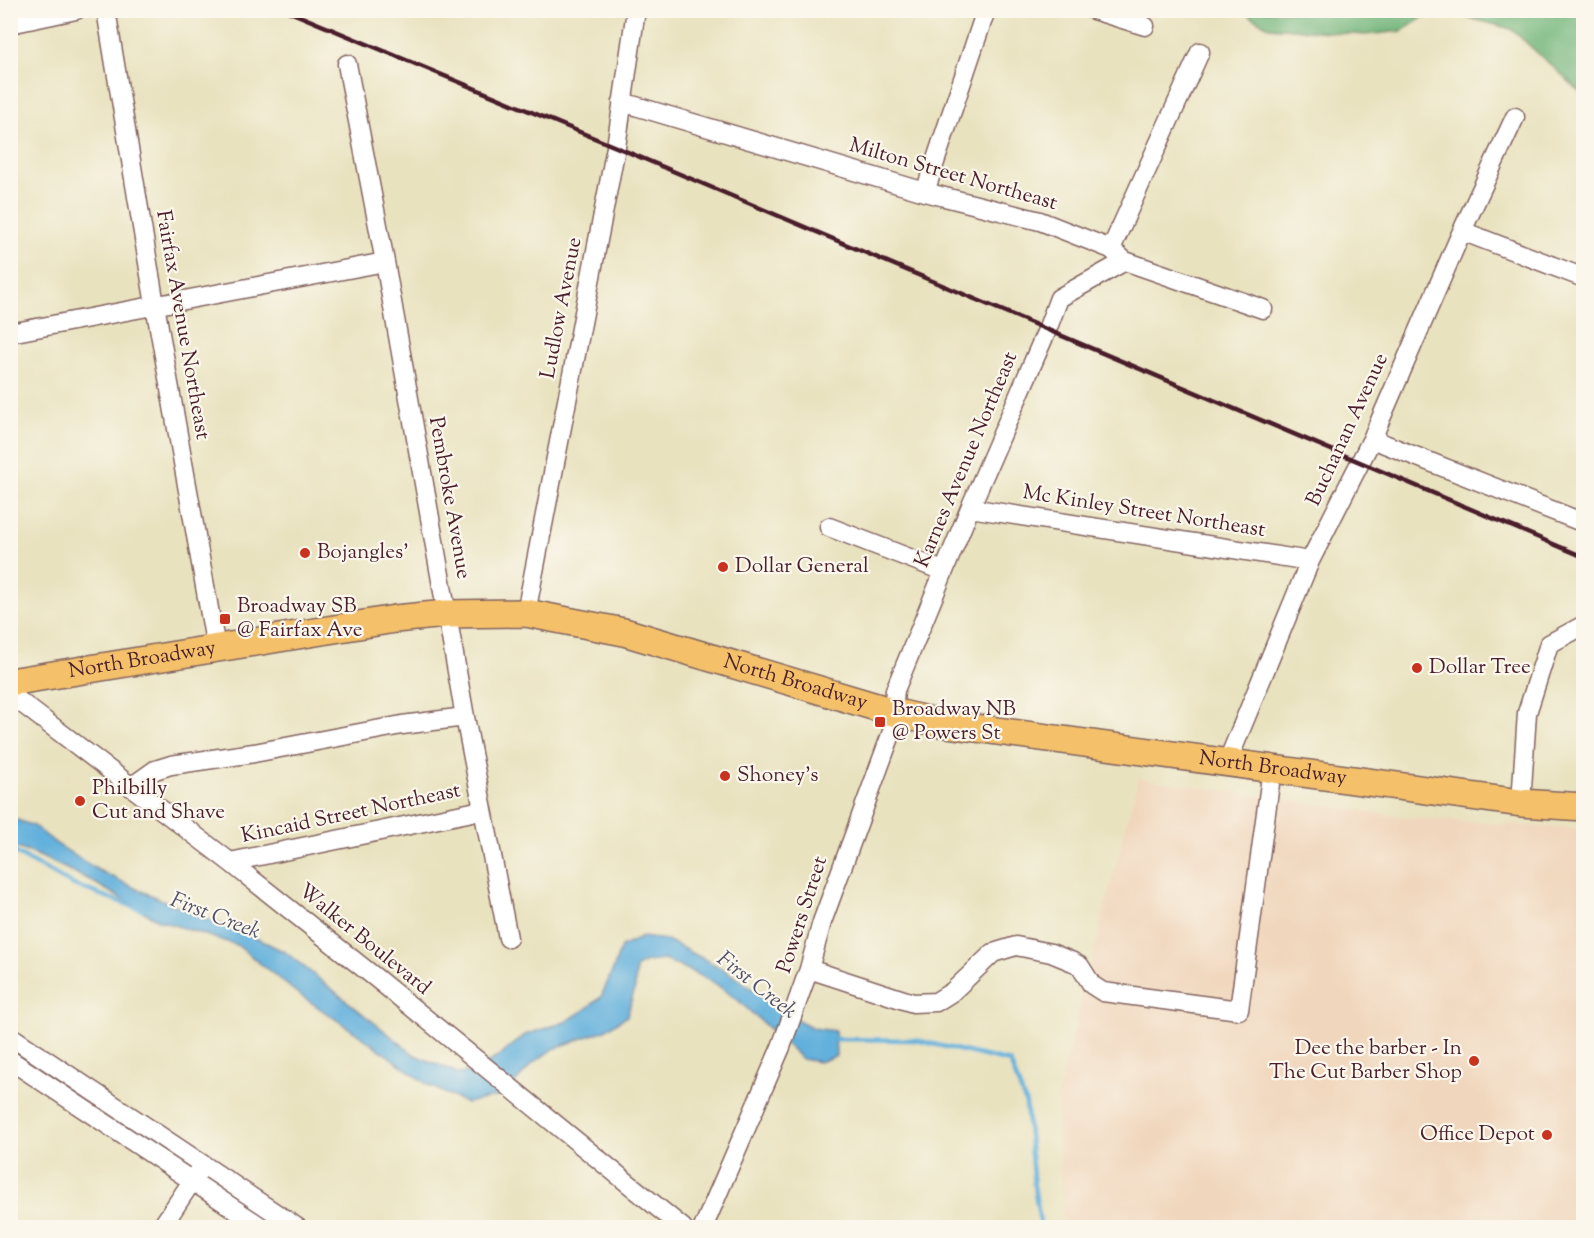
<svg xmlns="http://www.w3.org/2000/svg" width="1594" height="1238" font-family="'Sorts Mill Goudy',serif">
<rect width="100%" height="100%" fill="#fbf7ec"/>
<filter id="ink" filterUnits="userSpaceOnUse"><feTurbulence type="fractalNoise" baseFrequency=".0167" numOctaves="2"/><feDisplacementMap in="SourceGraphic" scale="12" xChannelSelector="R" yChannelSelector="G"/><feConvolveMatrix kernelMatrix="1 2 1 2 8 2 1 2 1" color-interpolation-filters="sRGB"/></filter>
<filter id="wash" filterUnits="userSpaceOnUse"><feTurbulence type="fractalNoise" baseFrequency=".008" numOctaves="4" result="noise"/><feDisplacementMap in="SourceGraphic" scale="24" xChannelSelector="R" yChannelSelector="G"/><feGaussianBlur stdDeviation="1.35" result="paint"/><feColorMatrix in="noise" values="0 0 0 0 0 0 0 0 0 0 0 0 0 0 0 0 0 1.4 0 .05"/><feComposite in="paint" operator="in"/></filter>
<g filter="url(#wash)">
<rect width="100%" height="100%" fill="#e9e2bf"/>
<path fill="#f0d6bc" d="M1138,778l270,40 175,11v398h-520l-6,-128z"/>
<path fill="#70b478" stroke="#5d6a52" stroke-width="1.5" d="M1241,11h192l-31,20 -37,4 -96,-8z
M1443,11h140v83l-72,-65z"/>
<path fill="#62b0dc" stroke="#566884" stroke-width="1.5" d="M11,818l23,8 24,19 40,25 41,20 73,31 34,12 39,19 130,103 45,19 18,-5 23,-14 24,-20 40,-13 18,-11 18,-14 13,-30 7,-20 21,-10 25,3 56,29 75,51 15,8 22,3 1,25 -17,6 -17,-3 -63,-58 -26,-19 -33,-16 -16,-6 -18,2 -10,5 -1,21 -8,28 -22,14 -52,19 -20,14 -29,32 -38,8 -38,-18 -56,-41 -75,-51 -60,-48 -79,-25 -70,-41 -53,-25 -24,-8z"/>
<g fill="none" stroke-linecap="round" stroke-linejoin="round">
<path stroke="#62b0dc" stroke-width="4.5" d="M10,849l4,3 60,33 68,25
M831,1039l85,1 94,22 16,42 8,82 7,42"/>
</g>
</g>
<g filter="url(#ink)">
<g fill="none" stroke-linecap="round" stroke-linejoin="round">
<defs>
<path id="street" d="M106,10l49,295 61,343
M1093,10l52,16
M10,24l66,-14
M347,64l38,198 80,455 43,221
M622,102l303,90 115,29 71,28 14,12 138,48
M925,192l61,-182
M1462,231l122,47
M1111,249l89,-197
M10,333l375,-71
M1372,439l212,84
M970,508l340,53
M829,527l114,44
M526,613l90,-466 20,-137
M10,696l9,5 211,161 146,116 307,250
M1227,763l83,-202 62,-122 90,-208 53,-114
M131,787l24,-17 16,-5 83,-12 148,-28 63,-8
M1521,803l6,-90 22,-69 35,-19
M230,862l252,-52
M809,969l104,34 23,-1 16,-10 41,-39 23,-7 35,7 22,9 7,4 12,19 11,7 136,18 33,-241
M10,1036l288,192
M10,1060l253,168
M161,1228l37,-56
M703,1228l78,-181 28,-78 13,-47 71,-193v-17l2,-22 75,-182 77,-178 12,-32 66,-37"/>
<g id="primary">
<path id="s1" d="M10,682l385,-63 51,-5 80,-1 98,19 269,80 46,11 582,80 63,4"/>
</g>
</defs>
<use href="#street" stroke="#82635f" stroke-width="21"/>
<use href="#primary" stroke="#82635f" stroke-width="30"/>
<use href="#street" stroke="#fff" stroke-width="18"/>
<use href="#primary" stroke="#f4c16b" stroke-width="27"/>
<path stroke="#4a1f2b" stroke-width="4.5" d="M285,10l331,137 968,410"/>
</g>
</g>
<g fill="#c8321e" stroke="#fbf7ec" stroke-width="2">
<circle cx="305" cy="553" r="6"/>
<circle cx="723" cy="567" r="6"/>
<rect x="219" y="613" width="12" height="12" rx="3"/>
<circle cx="1417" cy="668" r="6"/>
<rect x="874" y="716" width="12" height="12" rx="3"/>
<circle cx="725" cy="776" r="6"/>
<circle cx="80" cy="801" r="6"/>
<circle cx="1474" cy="1061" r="6"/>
<circle cx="1547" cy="1135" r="6"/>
</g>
<g text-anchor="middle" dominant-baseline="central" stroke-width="4.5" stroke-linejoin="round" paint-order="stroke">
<g font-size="21" fill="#4a1f2b" stroke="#fbf7ec">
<text transform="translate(953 175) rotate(16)">Milton Street Northeast</text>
<text transform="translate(562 308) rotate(-79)">Ludlow Avenue</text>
<text transform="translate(182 325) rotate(80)">Fairfax Avenue Northeast</text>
<text transform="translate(1348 430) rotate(-65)">Buchanan Avenue</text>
<text transform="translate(967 460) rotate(-67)">Karnes Avenue Northeast</text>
<text transform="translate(449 498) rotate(80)">Pembroke Avenue</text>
<text transform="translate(1144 512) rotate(9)">Mc Kinley Street Northeast</text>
<text stroke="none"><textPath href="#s1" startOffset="134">North Broadway</textPath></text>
<text stroke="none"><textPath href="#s1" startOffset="800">North Broadway</textPath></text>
<text stroke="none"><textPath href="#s1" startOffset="1286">North Broadway</textPath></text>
<text transform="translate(351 814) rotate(-12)">Kincaid Street Northeast</text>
<text transform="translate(803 915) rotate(-72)">Powers Street</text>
<text transform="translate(364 940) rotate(39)">Walker Boulevard</text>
</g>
<g font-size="21" fill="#4a1f2b" stroke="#fbf7ec" text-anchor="start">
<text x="317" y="553">Bojangles'</text>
<text x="735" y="567">Dollar General</text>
<text x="237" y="607">Broadway SB<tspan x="237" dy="24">@ Fairfax Ave</tspan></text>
<text x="1429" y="668">Dollar Tree</text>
<text x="892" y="710">Broadway NB<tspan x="892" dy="24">@ Powers St</tspan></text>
<text x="737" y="776">Shoney's</text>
<text x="92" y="789">Philbilly<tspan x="92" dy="24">Cut and Shave</tspan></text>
<text x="1462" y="1049" text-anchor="end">Dee the barber - In<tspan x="1462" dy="24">The Cut Barber Shop</tspan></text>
<text x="1535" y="1135" text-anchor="end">Office Depot</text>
</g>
<g font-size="22" font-style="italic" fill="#525269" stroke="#fbf7ec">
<text transform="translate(215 917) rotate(21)">First Creek</text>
<text transform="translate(756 986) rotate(38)">First Creek</text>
</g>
</g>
<rect width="1594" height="1238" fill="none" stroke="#fbf7ec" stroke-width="36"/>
</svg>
